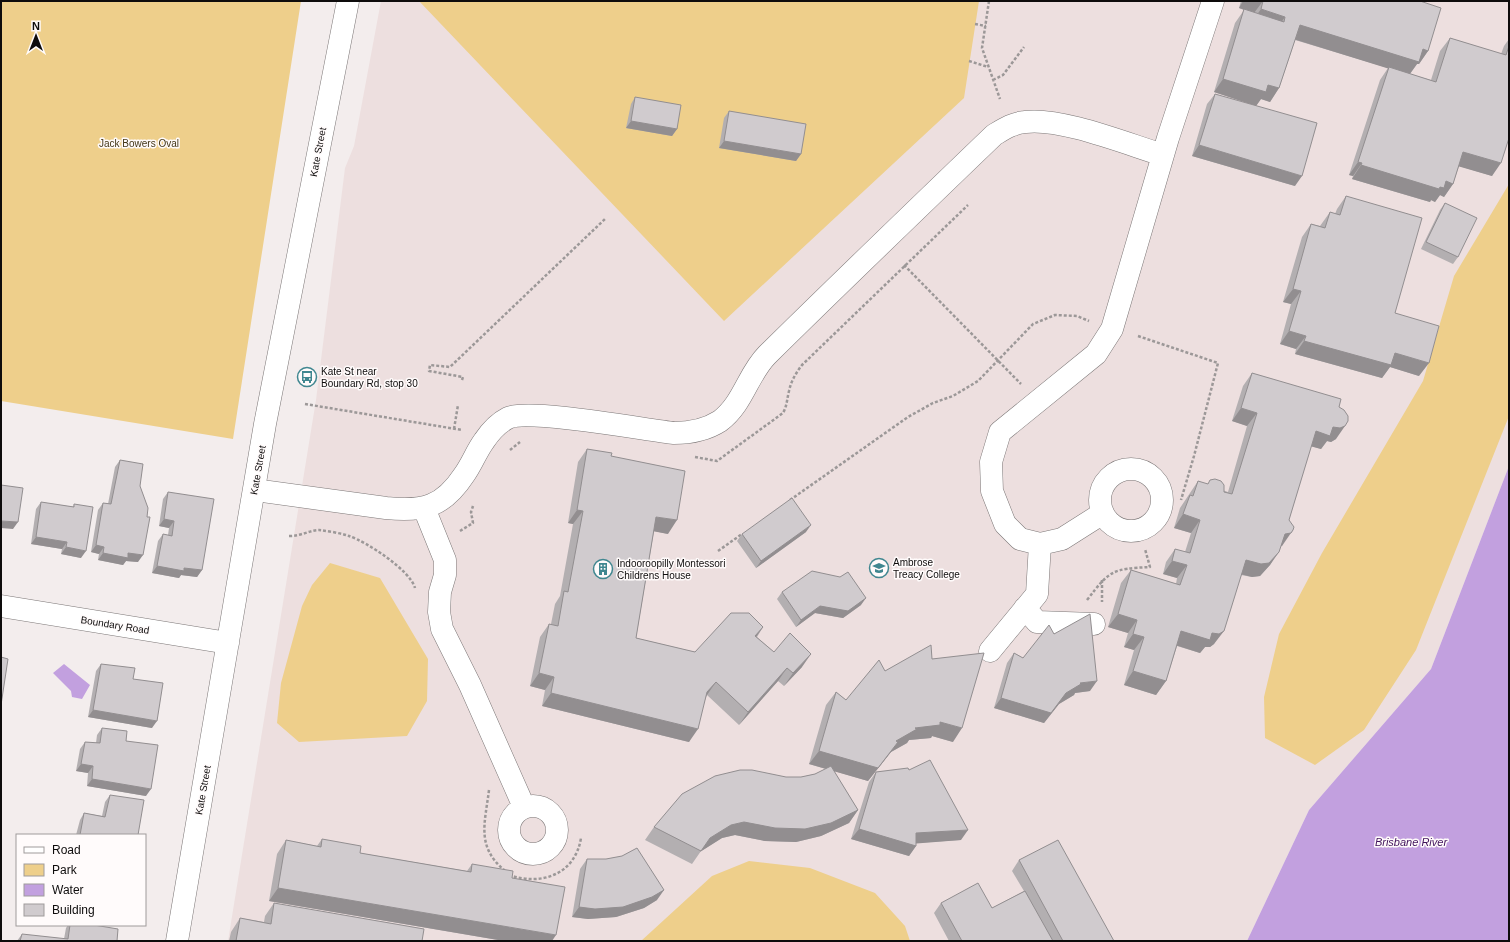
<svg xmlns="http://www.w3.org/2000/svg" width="1510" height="942" font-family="Helvetica,sans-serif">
<rect width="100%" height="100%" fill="#f3eded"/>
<path fill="#eddfdf" d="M381,1h1128v465l-78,203 -122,141 -62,131h-1019l88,-541 29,-232 9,-22z"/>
<path fill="#eecf8b" d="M1,1h300l-68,438 -232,-38z
M419,1h560l-15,97 -240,223z
M1509,184v232l-93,234 -52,80 -49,35 -50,-27 -1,-41 15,-63 43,-81 101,-172 31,-105z
M330,563l50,15 48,81 -1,42 -20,35 -108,6 -22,-19 4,-40 21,-77 10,-21z
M749,861l61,7 65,25 30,33 5,15h-269l71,-65z"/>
<path fill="#c2a0df" d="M1509,466v475h-262l62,-131 122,-141z
M64,664l26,21 -8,14 -10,-2 -1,-6 -18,-18z"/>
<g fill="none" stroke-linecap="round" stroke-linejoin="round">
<defs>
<path id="minor" d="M1100 500a31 31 0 1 1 62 0a31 31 0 1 1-62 0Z
M254,490l132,18c37,4 57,-1 78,-33 8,-11 12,-23 20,-34 6,-9 14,-18 24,-23 20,-10 138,12 166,15 16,0 32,-3 46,-12 23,-17 28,-47 47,-66 75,-74 151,-147 227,-220 10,-6 19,-12 31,-13 35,-5 102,22 138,33
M424,508l21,52v15l-5,17 -1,20 3,17 28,56 54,122
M1103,513l-41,26 -22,5 -20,-5 -15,-15 -13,-33 -1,-29 9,-30 96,-78 16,-25 56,-191 45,-137
M1,606l227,37
M1025,608l12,14 57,2
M990,651l47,-57 3,-50
M509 830a24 24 0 1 1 48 0a24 24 0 1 1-48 0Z
M177,941l88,-517 83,-423"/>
</defs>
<use href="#minor" stroke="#7c7777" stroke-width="23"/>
<path stroke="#9c9898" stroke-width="2.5" stroke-dasharray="3 2" stroke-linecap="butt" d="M989,1l-7,47 18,51
M975,24l11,2
M969,61l19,6
M993,80l10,-5 21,-28
M904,265l117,119
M1138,336l80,27 -24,93 -13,44
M462,380l1,-3 -34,-6 1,-6 20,2 155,-148
M305,404l157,26
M454,429l4,-24
M510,450l10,-8
M695,457l22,4 66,-48c4,-7 4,-14 6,-22 2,-10 7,-18 13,-26l166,-160
M790,500l118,-83 25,-14 20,-7 25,-15 55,-57 22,-9 22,1 12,5
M460,531l13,-8 -2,-11 2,-6
M289,536c13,0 21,-6 30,-6 9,1 21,3 30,6 18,6 61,34 66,52
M718,551l24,-17
M1102,580v22
M1087,600c23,-30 25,-31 63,-33l-5,-18
M489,790c-4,33 -13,56 15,80
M509,875c32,11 66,0 72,-37"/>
<use href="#minor" stroke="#fff" stroke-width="22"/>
</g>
<path fill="#b3afb1" d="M1241,1h179l8,50 -9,13h-2l-7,10 21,6 9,-29 10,-13 51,16 3,-8 5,-7v99l-17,38 -33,-10 -6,18 -9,13 -4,-2 -5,7 -4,-2 -1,2 -78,-23 1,-3 -4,-1 31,-95 8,-12 -93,-28 -16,48 -9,14 -9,-3 -5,7 -42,-14 21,-69 9,-13 -5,-2z
M1215,94l80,92 -103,-30 15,-52z
M635,97l42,32 -5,7 -46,-8 5,-24z
M729,111l72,43 -5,7 -77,-13 5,-30z
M1346,196l49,117 24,63 -29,-9 -8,11 -87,-24 1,-5 -16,-5 11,-40 -8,-2 19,-65 9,-13 9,2 10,-14 5,2 2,-5z
M1445,203l13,54 -5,7 -32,-15 19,-39z
M1252,373l87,34 -3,32 -5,3 -4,-1 -6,8 -10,-3 -22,74 -7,26h-1l-11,19 -10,11 -8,1 -11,-2 -27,69 -4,3h-5l-5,6 -23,-7 -11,35 -10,14 -32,-10 10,-35 -10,-3 4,-14 -20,-6 13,-44 10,-13 45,14 1,-6 -14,-4 3,-12 9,-13 10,3 6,-19 -17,-5 6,-20 18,-27 30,11 19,-66 -15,-5 11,-35z
M587,449l24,7 57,78 -14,-3 -18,107 59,14 68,-25 -6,10 17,15 28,15 -18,19 -6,-5 -39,44 -32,-30 -18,47 -147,-36 3,-16 -15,-4 10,-49 9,-13h2l4,-20 5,-8 13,-72 -5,-1 10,-61z
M120,460l20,26 -2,76 -12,-1 -3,4 -25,-5 1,-6 -8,-2 7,-42 5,-7 5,1 7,-37z
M168,492l34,78 -5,7 -16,-2 -2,3 -27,-5 6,-32 5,-7 5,1 1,-7 -10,-2 4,-27z
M41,502l32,5 1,-3 7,54 -20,-4 1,-5 -31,-5 5,-35z
M806,532l-50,36 -19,-27 5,-7z
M782,592l79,13 -18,13 -28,-5 -19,14 -19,-28z
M1054,634l36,57 -15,2 -1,2 -15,9 -15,19 -50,-15 13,-45 7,-10 9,5z
M932,659l21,83 -21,-6 -1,2 -22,2 -2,3 -16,9 -23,29 -34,-10 24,39 -9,13 -28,13 -25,6 -31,-1 -30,-6 -13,3 -21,13 -9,13 -47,-24 9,-13 132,-50h15l14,-3 11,-5 -17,-5 17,-59 10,-13 10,8 39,-29z
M101,664l32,15 19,49 -64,-11 8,-46z
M102,728l24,13 20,55 -59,-10 1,-13 -12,-2 4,-22 5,-7 11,1 1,-8z
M909,770l52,70 -45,3v3l-7,10 -58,-17 18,-57 7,-10z
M110,795l28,40h-62l4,-15 4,-7 18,3 3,-14z
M322,839l38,14 107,18 5,-7 40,14 40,63h-48l-235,-40 8,-47 9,-14 31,6z
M587,859l70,41 -13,8 -28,9 -28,2 -16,-2 8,-48z
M1019,860l95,81h-165l-15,-28 7,-10 51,5 32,-17 -12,-20z
M274,903l148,38h-193l2,-9 9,-14 24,4 1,-6z
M68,925h26l23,16 -53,-2 2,-11z
M22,934l-2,7h-3z"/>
<path fill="#928e90" d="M1243,1h20l-9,12 -15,-5z
M1261,9l24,8 -9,13 -25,-7z
M1300,25l123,24 5,2 -9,13h-2l-8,11 -119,-37z
M1223,79l45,6 11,3 -9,14 -9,-3 -5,7 -42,-14z
M631,121l46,8 -5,7 -46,-8z
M724,141l77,13 -5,7 -77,-13z
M1199,145l103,31 -7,10 -103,-30z
M1463,152l38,11 -9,13 -38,-11z
M1358,162l4,1 -9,13 -4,-1z
M1361,165l79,22 6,-6 7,3 -9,13 -4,-2 -5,7 -4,-2 -1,2 -78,-23z
M1293,289l8,2 -10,13 -8,-2z
M1289,331l17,5 -10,13 -16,-5z
M1304,341l91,12 34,10 -10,13 -29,-9 -8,11 -87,-24z
M1241,408l16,5 -10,13 -15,-5z
M1345,426l-9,13 -5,3 -4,-1 -6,8 -15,-4 10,-14 17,-4z
M577,510l6,1 -10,13 -5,-1z
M1183,514l17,6 -9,13 -17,-5z
M656,517l21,3 -9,14 -21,-4z
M164,519l10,2 -5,7 -10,-2z
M1,521l17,1 -5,7 -12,-1z
M811,525l-5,7 -50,36 5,-7z
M1293,530l-11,16 -6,1 9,-13z
M36,537l31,5 -5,7 -31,-5z
M96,545l8,2 -5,7 -8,-2z
M66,547l20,4 -5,7 -20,-4z
M1279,552l-9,13 -10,11 -8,1 -16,-4 10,-13z
M103,553h25l15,2 -5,7 -12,-1 -3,4 -25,-5z
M1172,561l15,4 -10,13 -14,-4z
M157,566l27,2 18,2 -5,7 -16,-2 -2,3 -27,-5z
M866,598l-5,7 -18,13 -28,-5 -19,14 5,-7 19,-14z
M1118,614l19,6 -9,13 -20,-6z
M763,627l-9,13 1,-4z
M1181,631l31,2 12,-2 -10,13 -4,3h-5l-5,6 -28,-9z
M1133,634l11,3 -10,13 -10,-3z
M811,654l-9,13 -18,19 9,-13z
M787,668l-9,13 -39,44 9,-13z
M1133,671l33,10 -10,14 -32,-10z
M539,673l15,4 -9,13 -15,-4z
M1097,681l-7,10 -15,2 -1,2 -15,9 -15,19 -50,-15 7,-10 65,-5 14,-10z
M716,682l-9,13 -9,10 9,-13z
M551,693l147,36 -9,13 -147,-36z
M93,710l64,11 -5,7 -64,-11z
M940,722l22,6 -9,14 -21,-6 -1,2 -22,2 -2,3 -16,9 -23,29 -59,-17 10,-13 77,-10 19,-13z
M81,764l12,2 -5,7 -12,-2z
M92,779l59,10 -5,7 -59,-10z
M858,810l-9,13 -28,13 -25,6 -31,-1 -30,-6 -13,3 -22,14 10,-14 21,-13 13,-3z
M859,829l57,4 52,-3 -7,10 -51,4 6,2 -7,10 -58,-17z
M278,888l278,47 -4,6h-48l-235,-40z
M664,890l-7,10 -13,8 -28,9 -28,2 -16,-2 7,-10z"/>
<path fill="#d0cbce" stroke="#928e90" d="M1263,1h157l21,7 -13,43 -5,-2 -4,13 -119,-37 -21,63 -11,-3 -2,7 -43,-13 21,-70 40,13 1,-5 -24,-8z
M1450,38l56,17 3,-9v92l-8,25 -38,-11 -10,32 -7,-3 -2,7 -4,-1 -1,2 -78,-24 1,-2 -4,-1 31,-95 47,15z
M1215,94l102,29 -15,53 -103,-31z
M635,97l46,8 -4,24 -46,-8z
M729,111l77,13 -5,30 -77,-13z
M1346,196l76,22 -27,95 44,13 -10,37 -34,-10 -4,12 -87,-24 2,-5 -17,-5 12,-40 -8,-2 18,-65 14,4 5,-16 10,3z
M1445,203l32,15 -19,39 -32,-15z
M1252,373l89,26 -2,8 5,3 4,6v5l-3,5 -5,2 -7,-1 -3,9 -14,-5 -27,89 5,7 -1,3 -2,3 -6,1 -6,18 -10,11 -8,1 -15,-4 -22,71 -5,3 -7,-1 -2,7 -29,-9 -15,50 -33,-10 11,-34 -11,-3 4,-14 -19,-6 13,-44 49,15 7,-20 -15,-4 3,-12 15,4 10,-33 -17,-6 7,-19 3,1 5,-15 10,3 2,-4 5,-1 6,2 3,4v7l8,2 25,-81 -16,-5z
M587,449l25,4 -1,3 74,15 -8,49 -21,-3 -20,121 59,14 36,-39h18l14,14 -8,9 19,16 16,-19 21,21 -18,19 -6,-5 -39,44 -32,-30 -9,10 -9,37 -147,-36 3,-16 -15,-4 10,-49 9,2 6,-35 4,1 15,-81 -6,-1z
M120,460l23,4 -3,22 8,22 -1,9h3l-7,38 -15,-2v5l-25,-5 1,-6 -8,-2 7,-42 8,1z
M1,485l22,3 -5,34 -17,-1z
M168,492l46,7 -12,71 -18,-2v3l-27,-5 6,-32 9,2 2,-15 -10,-2z
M792,498l19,27 -50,36 -19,-27z
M41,502l33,5v-3l19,3 -7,44 -20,-4 1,-5 -31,-5z
M812,571l28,6 8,-5 18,26 -18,13 -28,-5 -19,14 -19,-28z
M1090,614l7,67 -17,2 1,1 -15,9 -15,20 -50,-15 13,-45 9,5 26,-33 5,9z
M931,645l1,14 52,-6 -22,75 -22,-6v3l-25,3 2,1 -21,12 2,1 -20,26 -59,-17 17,-59 10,8 33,-40 6,11z
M1,657l7,2 -7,46z
M101,664l34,4 -2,11 30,4 -6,38 -64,-11z
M102,728l25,3 -1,10 32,4 -7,44 -59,-10 1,-13 -12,-2 4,-22 15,1z
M930,760l38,70 -52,3v13l-57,-17 17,-57 32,-4 1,2z
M831,766l27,44 -27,13 -26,6 -30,-1 -31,-6 -13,3 -21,13 -9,13 -47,-24 28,-33 33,-18 25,-6h12l34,7h15l14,-3z
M110,795l34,5 -6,35h-58l4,-22 21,4z
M322,839l39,7 -1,7 111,19 1,-8 41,7 -1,7 53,9 -9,48 -278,-47 8,-48 35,7z
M1058,840l56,101h-51l-44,-81z
M637,848l27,42 -12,7 -29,10 -28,2 -16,-2 8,-48h19l16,-3z
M978,883l14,25 33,-17 28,50h-91l-21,-38z
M274,903l150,26 -2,12h-186l4,-23 31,6z
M70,925h24l24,4 -1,12h-97l2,-7 46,5z"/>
<defs>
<symbol id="bus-ring" viewBox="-11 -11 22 22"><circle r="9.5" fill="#fffbfb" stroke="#408790" stroke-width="1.5"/><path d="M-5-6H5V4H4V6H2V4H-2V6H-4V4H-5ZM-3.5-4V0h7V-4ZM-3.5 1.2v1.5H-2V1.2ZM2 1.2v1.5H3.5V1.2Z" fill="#408790"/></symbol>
<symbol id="school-ring" viewBox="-11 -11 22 22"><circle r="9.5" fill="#fffbfb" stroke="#408790" stroke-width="1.5"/><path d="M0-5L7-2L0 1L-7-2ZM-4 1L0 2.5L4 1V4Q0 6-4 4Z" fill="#408790"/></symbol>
<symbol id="building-ring" viewBox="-11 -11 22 22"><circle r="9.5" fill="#fffbfb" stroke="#408790" stroke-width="1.5"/><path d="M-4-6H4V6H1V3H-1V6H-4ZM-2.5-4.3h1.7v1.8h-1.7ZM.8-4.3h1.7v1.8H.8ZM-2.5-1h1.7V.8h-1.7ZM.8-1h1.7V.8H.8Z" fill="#408790"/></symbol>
</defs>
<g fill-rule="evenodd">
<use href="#bus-ring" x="296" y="366" width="22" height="22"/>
<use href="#school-ring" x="868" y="557" width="22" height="22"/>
<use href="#building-ring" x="592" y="558" width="22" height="22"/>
</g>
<g text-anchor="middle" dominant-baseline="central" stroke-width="3" stroke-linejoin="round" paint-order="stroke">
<g font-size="10" fill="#433616" stroke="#fffbfb">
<text x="139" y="143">Jack Bowers Oval</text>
</g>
<g font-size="10" fill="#0e0c0c" stroke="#fffbfb">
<text transform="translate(318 152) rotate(-79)">Kate Street</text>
<text transform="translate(258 470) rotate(-80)">Kate Street</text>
<text transform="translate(115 625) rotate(9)">Boundary Road</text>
<text transform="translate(203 790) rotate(-80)">Kate Street</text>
</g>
<g font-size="10" fill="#0e0c0c" stroke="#fffbfb" text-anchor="start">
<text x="321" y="371">Kate St near<tspan x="321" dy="12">Boundary Rd, stop 30</tspan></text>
<text x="893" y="562">Ambrose<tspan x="893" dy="12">Treacy College</tspan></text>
<text x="617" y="563">Indooroopilly Montessori<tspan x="617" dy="12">Childrens House</tspan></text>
</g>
<g font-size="11" font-style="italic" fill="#40125c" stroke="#fffbfb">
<text x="1411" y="842">Brisbane River</text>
</g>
</g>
<rect width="1510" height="942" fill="none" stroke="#0e0c0c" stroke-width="4"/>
<rect x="16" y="834" width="130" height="92" fill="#fffbfb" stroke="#9f9b9b"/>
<rect x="24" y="847" width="20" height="6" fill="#ffffff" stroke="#9f9b9b"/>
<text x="52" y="854" font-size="12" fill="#0e0c0c">Road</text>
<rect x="24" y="864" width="20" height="12" fill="#eecf8b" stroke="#9f9b9b"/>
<text x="52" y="874" font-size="12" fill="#0e0c0c">Park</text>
<rect x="24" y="884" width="20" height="12" fill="#c2a0df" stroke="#9f9b9b"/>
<text x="52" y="894" font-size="12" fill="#0e0c0c">Water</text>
<rect x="24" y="904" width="20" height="12" fill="#d0cbce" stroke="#9f9b9b"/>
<text x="52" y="914" font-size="12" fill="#0e0c0c">Building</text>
<g transform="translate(36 36)" stroke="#fffbfb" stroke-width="3" paint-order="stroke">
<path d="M0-3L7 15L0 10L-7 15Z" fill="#0e0c0c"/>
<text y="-6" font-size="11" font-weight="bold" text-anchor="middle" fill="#0e0c0c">N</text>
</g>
</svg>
